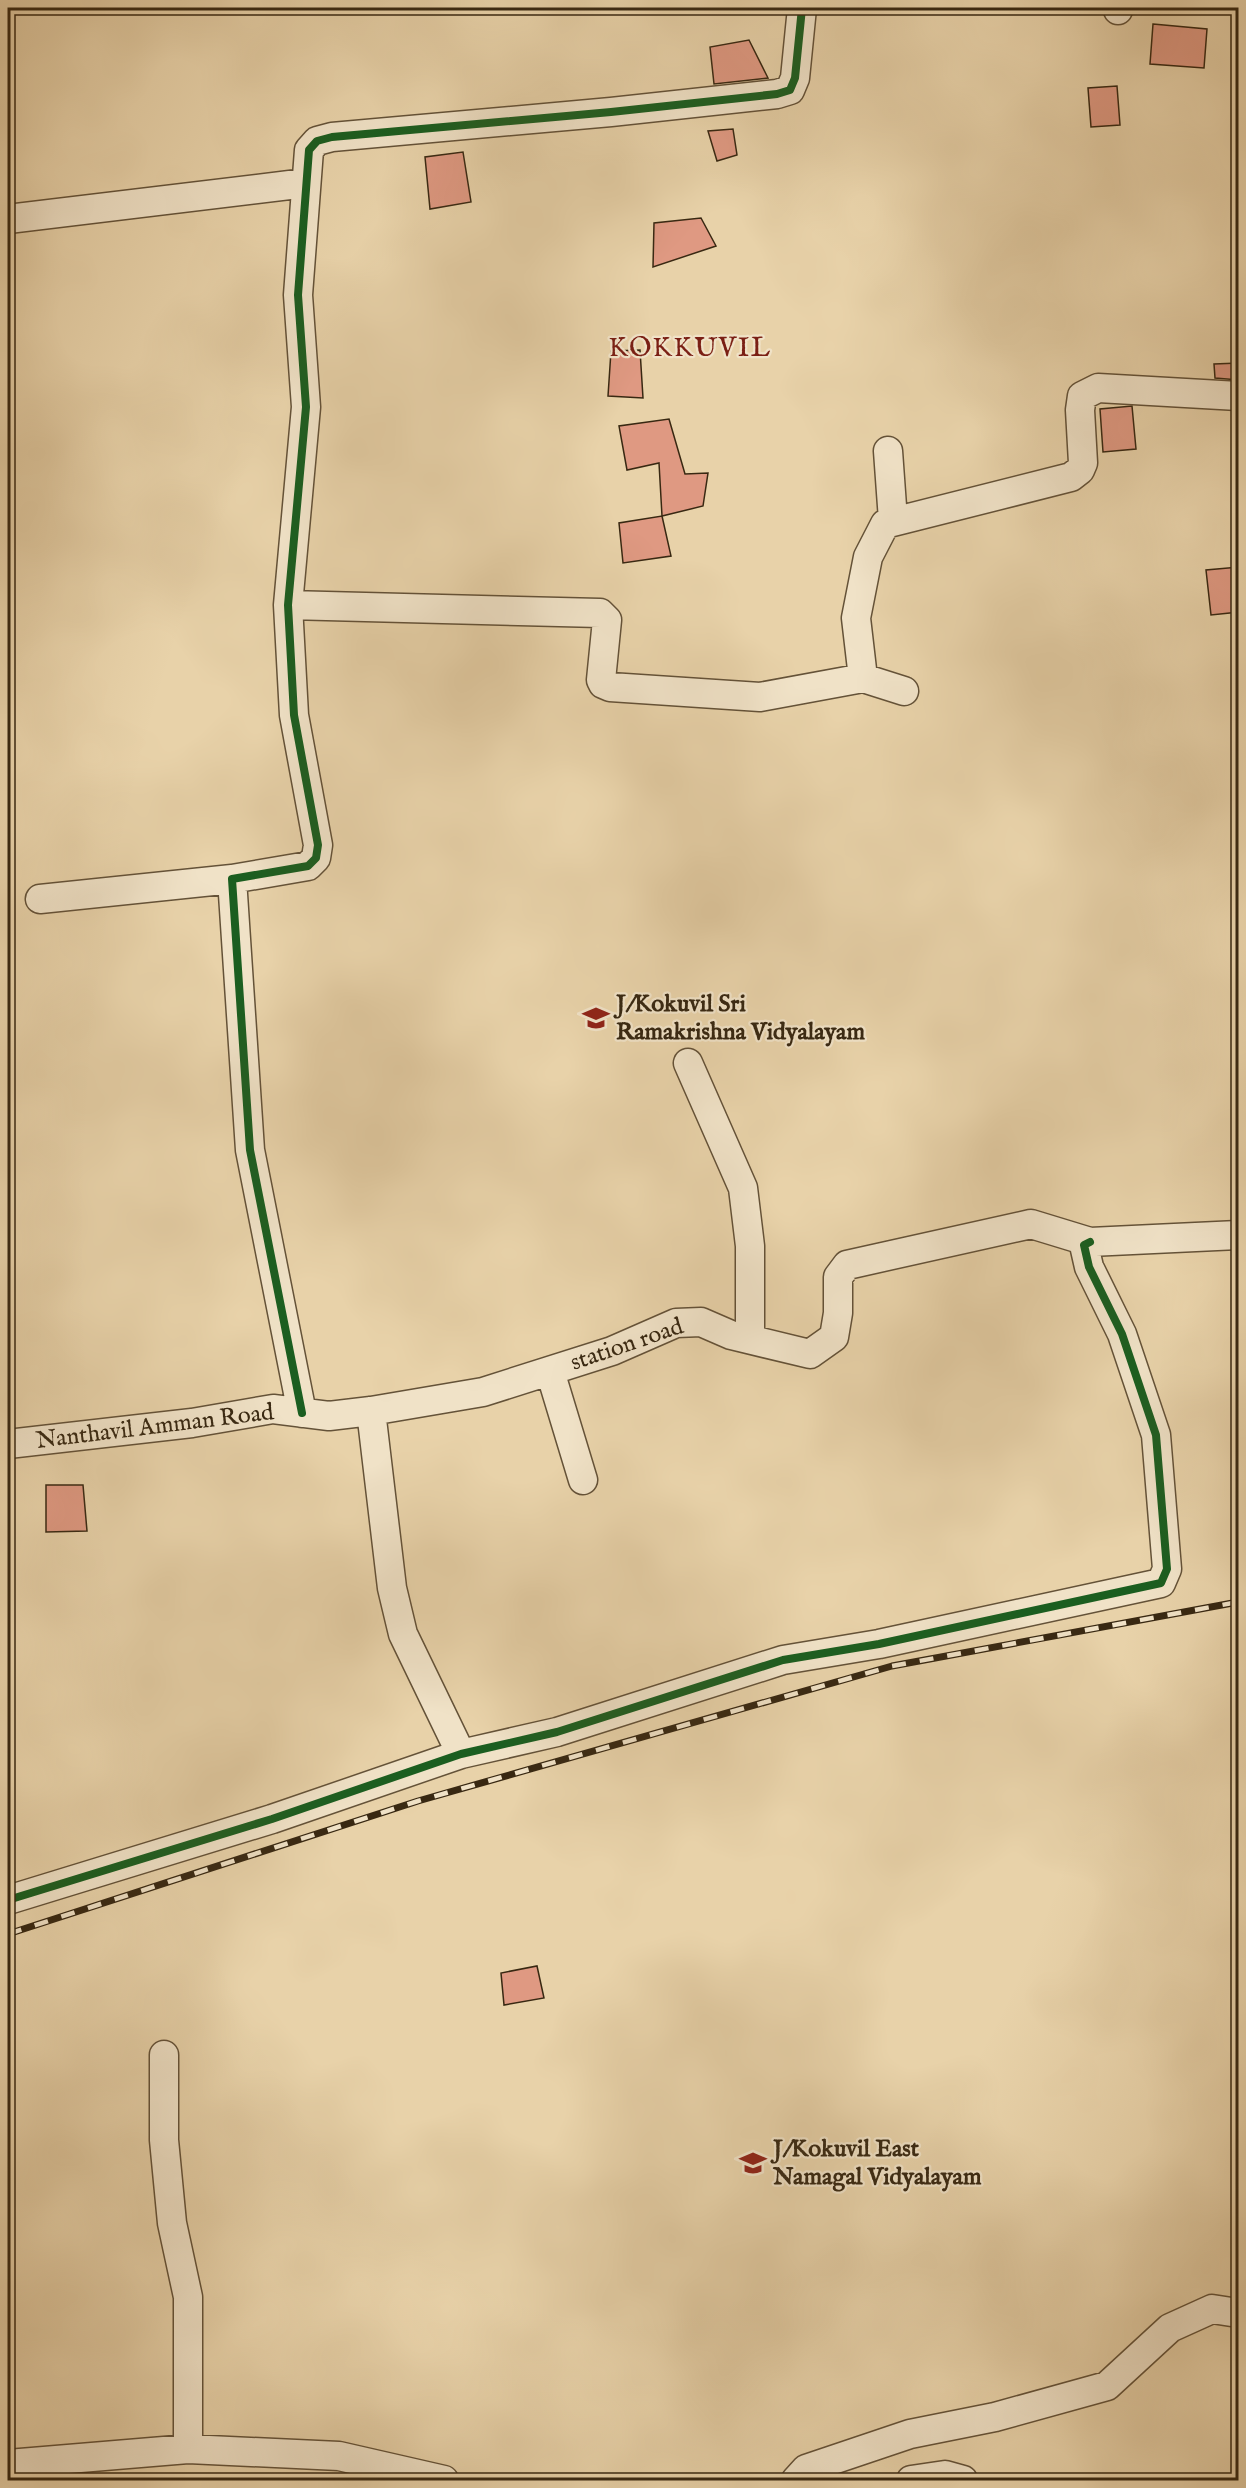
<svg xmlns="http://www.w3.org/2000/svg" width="1246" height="2488" font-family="'IM FELL English',serif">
<rect width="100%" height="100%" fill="#e8d2a9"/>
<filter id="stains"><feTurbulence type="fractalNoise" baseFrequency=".00333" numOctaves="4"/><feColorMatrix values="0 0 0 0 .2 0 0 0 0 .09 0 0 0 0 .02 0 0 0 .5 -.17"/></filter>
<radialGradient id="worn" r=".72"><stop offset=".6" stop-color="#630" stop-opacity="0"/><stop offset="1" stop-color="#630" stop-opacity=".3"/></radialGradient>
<path fill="#df9982" stroke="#382812" stroke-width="1.5" d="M1153,24l54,5 -3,39 -54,-4z
M749,40l19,38 -54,6 -4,-37z
M1117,86l3,39 -29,2 -3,-39z
M733,129l4,26 -20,6 -9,-30z
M463,152l8,50 -41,7 -5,-52z
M701,218l15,28 -63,21 1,-44z
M640,350l3,48 -35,-2 3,-45z
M1239,363v17l-24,-2 -1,-14z
M1132,406l4,43 -33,3 -3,-43z
M669,419l16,55 23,-1 -5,33 -41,10 -3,-53 -32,7 -8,-44z
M662,516l9,40 -48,7 -4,-40z
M1239,567v45l-28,3 -5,-45z
M46,1485h37l4,46 -41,1z
M537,1966l7,32 -40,7 -3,-32z"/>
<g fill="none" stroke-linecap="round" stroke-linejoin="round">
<defs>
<path id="minor" d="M1118,8v2
M8,219l298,-36
M888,451l5,69
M288,605l312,8 7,7 -6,60 2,4 7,3 150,10 103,-19 41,13
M863,678l-7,-60 12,-61 17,-33 186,-47 9,-7 3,-7 -3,-53 2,-14 16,-8 140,8
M40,899l192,-20
M688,1063l55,125 7,58v93
M550,1371l33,109
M371,1411l21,177 11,46 58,120
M302,1413l-52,-263 -18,-271 76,-13 8,-8 2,-13 -24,-130 -6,-110 18,-198 -8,-112 11,-145 8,-9 15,-4 279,-25 166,-18 13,-4 5,-12 7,-70
M8,1444l184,-21 81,-14 56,7 42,-5 112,-19 129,-41 64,-28 25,-1 30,13 79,19 24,-17 4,-24v-36l9,-12 184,-41 59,18 148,-7
M8,1900l264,-81 189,-65 96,-22 226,-72 96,-16 282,-61 6,-14 -11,-134 -34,-101 -33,-67 -5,-22 6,-3
M164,2055v85l8,83 16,74v152
M8,2464l180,-15 151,7 105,24
M796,2480l10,-11 104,-35 85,-17 112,-31 63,-58 42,-19 26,4
M911,2480l34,-5 18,5"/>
</defs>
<use href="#minor" stroke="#645238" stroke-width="31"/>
<use href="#minor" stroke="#f0e2c7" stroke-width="28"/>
<defs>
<path id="rail" d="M8,1934l410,-133 474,-135 346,-64"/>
</defs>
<use href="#rail" stroke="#382812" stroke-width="7"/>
<use href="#rail" stroke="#f0e2c7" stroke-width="4.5" stroke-dasharray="14" stroke-linecap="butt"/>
<defs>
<path id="cycleway" d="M302,1413l-52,-263 -18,-271 76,-13 8,-8 2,-13 -24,-130 -6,-110 18,-198 -8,-112 11,-145 8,-9 15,-4 279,-25 166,-18 13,-4 5,-12 7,-70
M8,1900l264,-81 189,-65 96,-22 226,-72 96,-16 282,-61 6,-14 -11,-134 -34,-101 -33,-67 -5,-22 6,-3"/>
</defs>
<use href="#cycleway" stroke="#f0e2c7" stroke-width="11"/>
<use href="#cycleway" stroke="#1b5e20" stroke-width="8"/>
</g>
<defs>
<symbol id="school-bare" viewBox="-9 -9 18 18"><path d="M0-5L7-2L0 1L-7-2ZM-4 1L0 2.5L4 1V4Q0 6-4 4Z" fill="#8f2418" stroke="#f0e2c7" stroke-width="2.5" paint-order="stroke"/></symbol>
</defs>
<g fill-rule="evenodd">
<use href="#school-bare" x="577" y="999" width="38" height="38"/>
<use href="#school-bare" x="734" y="2144" width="38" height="38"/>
</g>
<g text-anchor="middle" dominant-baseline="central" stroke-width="4.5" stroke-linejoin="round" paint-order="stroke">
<g font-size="24" font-weight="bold" fill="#382812" stroke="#f0e2c7" text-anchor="start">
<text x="616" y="1004">J/Kokuvil Sri<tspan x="616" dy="28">Ramakrishna Vidyalayam</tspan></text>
<text x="773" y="2149">J/Kokuvil East<tspan x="773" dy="28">Namagal Vidyalayam</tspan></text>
</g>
<g font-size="24" fill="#382812" stroke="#f0e2c7">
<text transform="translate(627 1345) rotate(-19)">station road</text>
<text transform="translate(155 1427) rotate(-7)">Nanthavil Amman Road</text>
</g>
<g font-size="27" letter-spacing="1.5" fill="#7a1f14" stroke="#f0e2c7">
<text x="690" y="349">KOKKUVIL</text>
</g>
</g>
<rect width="1246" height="2488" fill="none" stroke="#e8d2a9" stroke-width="30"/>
<rect x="9" y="9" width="1228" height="2470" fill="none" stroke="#382812" stroke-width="3"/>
<rect x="15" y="15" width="1216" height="2458" fill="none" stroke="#382812" stroke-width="1.5"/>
<rect width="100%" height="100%" filter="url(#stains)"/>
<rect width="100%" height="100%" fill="url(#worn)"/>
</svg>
